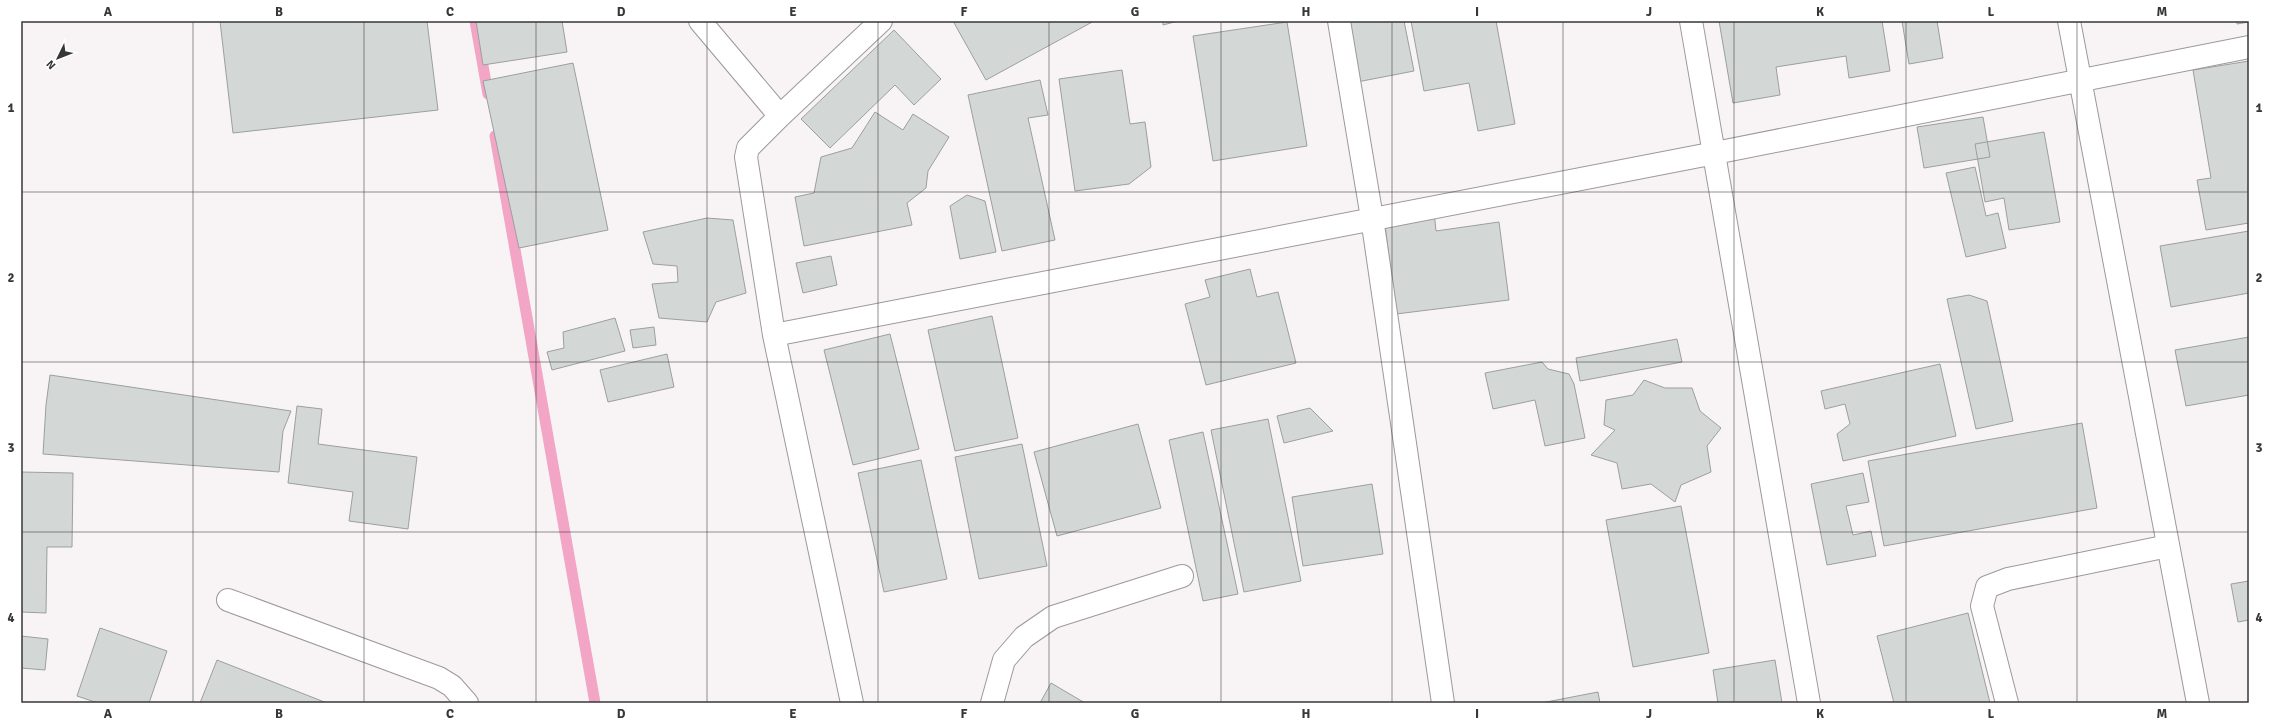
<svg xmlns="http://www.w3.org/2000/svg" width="2270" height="724" font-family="Signika,sans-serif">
<rect width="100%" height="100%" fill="#f8f4f5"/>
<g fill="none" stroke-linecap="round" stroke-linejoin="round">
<path stroke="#f2a5c4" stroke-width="11" d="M475,21l13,73
M495,136l100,567"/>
</g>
<path fill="#d3d7d6" stroke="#9b9f9e" d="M220,21h207l11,89 -205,23z
M476,21h86l5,31 -84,13z
M953,21h141l-108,59z
M1163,21h15l-15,4z
M1353,21h51l10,50 -57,11 -12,-59z
M1411,21h85l19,103 -37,7 -9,-48 -45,8z
M1719,21h163l8,50 -41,7 -3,-22 -70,11 4,28 -47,8z
M1902,21h35l6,37 -34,6z
M2237,21h12v1l-12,2z
M1287,22l20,124 -94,15 -20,-125z
M894,30l47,49 -27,26 -19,-20 -65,63 -29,-29z
M2249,61v162l-43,7 -9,-50 14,-2 -18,-108z
M573,63l35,167 -89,18 -36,-167z
M1122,70l8,54 15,-2 6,45 -22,17 -54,7 -16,-112z
M1040,80l8,35 -20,3 27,122 -53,11 -34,-156z
M875,112l28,18 10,-16 36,23 -21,34 -2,17 -19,15 5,22 -108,21 -9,-49 19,-4 7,-36 31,-9z
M1983,117l7,40 -66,11 -7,-41z
M2044,132l16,90 -51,8 -5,-32 -19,4 -10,-58z
M1975,167l11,49 12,-3 8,35 -40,9 -20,-84z
M967,195l18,6 11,51 -36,7 -10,-53z
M1434,211l2,20 63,-9 10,78 -113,14 -12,-97z
M707,218l26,2 13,73 -30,9 -9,20 -48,-4 -7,-34 26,-2 -1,-16 -24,-2 -10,-32z
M2249,231v62l-78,14 -11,-61z
M831,256l6,29 -34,8 -7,-30z
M1250,269l7,28 21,-5 18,71 -90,22 -21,-81 25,-7 -5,-17z
M1969,295l18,6 26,120 -37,8 -29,-130z
M992,316l26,122 -63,13 -27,-121z
M615,318l10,33 -73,19 -5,-18 17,-4 -1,-16z
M654,327l2,18 -23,3 -3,-18z
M890,334l29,115 -66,16 -29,-115z
M2249,337v58l-63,11 -11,-56z
M1677,339l5,23 -102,19 -4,-23z
M667,354l7,33 -66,15 -8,-32z
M1542,362l6,7 21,5 5,10 11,54 -40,8 -10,-46 -42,9 -8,-36z
M1940,364l16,72 -113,25 -6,-27 13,-10 -5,-20 -20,5 -4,-18z
M50,375l241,36 -8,20 -4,41 -236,-18 3,-49z
M1644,380l21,8h27l8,23 21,17 -14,18 4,26 -30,13 -6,17 -24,-18 -29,5 -5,-26 -26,-8 24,-25 -11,-5 2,-25 27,-5z
M297,406l25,3 -4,35 99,13 -9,72 -59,-8 4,-29 -65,-9z
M1310,408l23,23 -49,12 -7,-27z
M1268,419l33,162 -57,11 -33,-162z
M2082,423l15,85 -213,38 -16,-85z
M1138,424l23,84 -104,28 -23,-84z
M1203,432l35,162 -35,7 -34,-161z
M1022,444l25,122 -68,13 -24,-122z
M921,460l26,119 -63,13 -26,-119z
M21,472l52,1 -1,74h-25l-1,66 -25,-1z
M1863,473l6,29 -23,4 7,29 18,-4 5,25 -49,9 -16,-81z
M1372,484l11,70 -80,12 -11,-69z
M1681,506l28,147 -76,14 -27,-147z
M2249,581v39l-11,2 -7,-38z
M1968,613l22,90h-96l-17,-67z
M100,628l67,23 -18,52h-51l-21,-7z
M21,636l27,3 -3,31 -24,-2z
M217,660l110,43h-127z
M1775,660l7,43h-64l-5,-33z
M1051,683l34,20h-45z
M1598,692l2,11h-59z"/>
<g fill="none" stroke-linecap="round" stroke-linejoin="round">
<defs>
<path id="minor" d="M700,21l80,95
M1339,21l33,197 71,485
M1691,21l118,682
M2069,21l129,682
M774,335l941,-182 534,-106
M228,600l211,78 13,8 15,17
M852,703l-78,-368 -28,-178 2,-9 32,-32 101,-95
M992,703l12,-43 20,-23 29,-20 129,-41
M2007,703l-25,-97 5,-19 21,-8 160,-33"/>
</defs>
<use href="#minor" stroke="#9d999a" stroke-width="24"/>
<use href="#minor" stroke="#fff" stroke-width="22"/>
</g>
<path fill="none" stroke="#383737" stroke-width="1" stroke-opacity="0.55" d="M193,21v682M364,21v682M536,21v682M707,21v682M878,21v682M1049,21v682M1221,21v682M1392,21v682M1563,21v682M1734,21v682M1906,21v682M2077,21v682M21,192h2228M21,362h2228M21,532h2228"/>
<rect width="2270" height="724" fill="none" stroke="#ffffff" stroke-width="44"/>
<g transform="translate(58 58) rotate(227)" stroke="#ffffff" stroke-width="3" paint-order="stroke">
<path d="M0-3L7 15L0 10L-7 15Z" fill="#383737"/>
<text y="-6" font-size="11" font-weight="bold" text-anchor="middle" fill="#383737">N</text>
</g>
<rect x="22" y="22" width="2226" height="680" fill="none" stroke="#383737" stroke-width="1.5"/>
<g font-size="13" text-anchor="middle" font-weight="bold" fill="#383737">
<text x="108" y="16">A</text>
<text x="279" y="16">B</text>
<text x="450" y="16">C</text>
<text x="621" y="16">D</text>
<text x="793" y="16">E</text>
<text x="964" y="16">F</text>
<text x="1135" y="16">G</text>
<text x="1306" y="16">H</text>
<text x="1477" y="16">I</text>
<text x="1649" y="16">J</text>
<text x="1820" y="16">K</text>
<text x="1991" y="16">L</text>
<text x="2162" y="16">M</text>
<text x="11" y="112">1</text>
<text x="2259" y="112">1</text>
<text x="11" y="282">2</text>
<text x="2259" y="282">2</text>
<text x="11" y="452">3</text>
<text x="2259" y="452">3</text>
<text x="11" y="622">4</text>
<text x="2259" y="622">4</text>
<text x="108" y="718">A</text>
<text x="279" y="718">B</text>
<text x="450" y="718">C</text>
<text x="621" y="718">D</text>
<text x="793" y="718">E</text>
<text x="964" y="718">F</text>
<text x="1135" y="718">G</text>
<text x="1306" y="718">H</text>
<text x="1477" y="718">I</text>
<text x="1649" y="718">J</text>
<text x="1820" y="718">K</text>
<text x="1991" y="718">L</text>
<text x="2162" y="718">M</text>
</g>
</svg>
